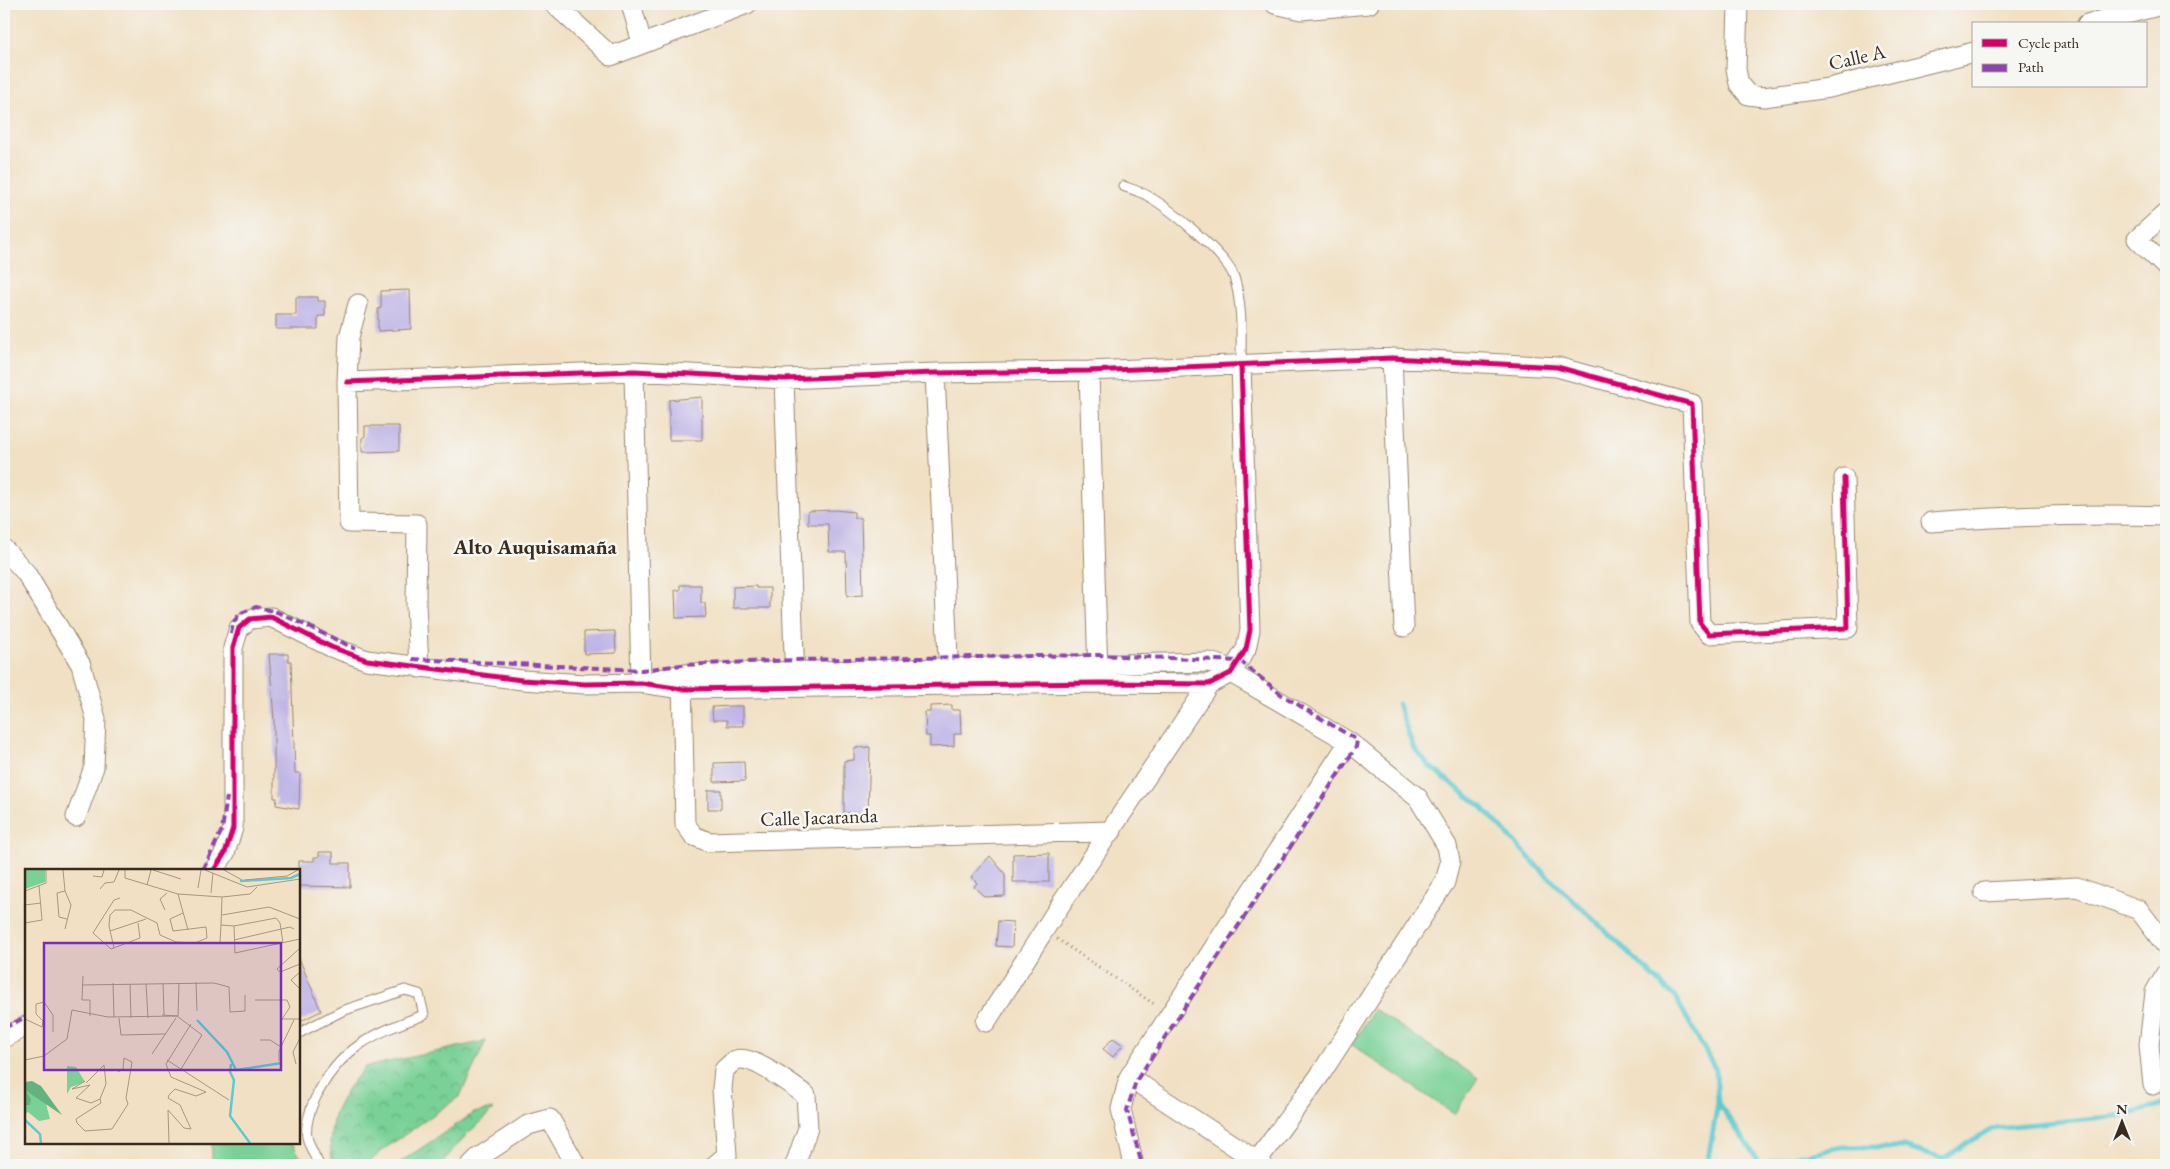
<svg xmlns="http://www.w3.org/2000/svg" width="2170" height="1169" font-family="'EB Garamond',serif">
<defs>
<pattern id="park-crowns" width="20" height="18" patternUnits="userSpaceOnUse" patternTransform="scale(1.25)"><rect width="20" height="18" fill="#79d197"/><path d="M2 6a3 3 0 1 1 6 0M12 15a3 3 0 1 1 6 0" fill="none" stroke="#64aa7b"/></pattern>
</defs>
<rect width="100%" height="100%" fill="#f6f6f2"/>
<filter id="ink" filterUnits="userSpaceOnUse"><feTurbulence type="fractalNoise" baseFrequency=".02" numOctaves="2"/><feDisplacementMap in="SourceGraphic" scale="10" xChannelSelector="R" yChannelSelector="G"/><feConvolveMatrix kernelMatrix="1 2 1 2 8 2 1 2 1" color-interpolation-filters="sRGB"/></filter>
<filter id="wash" filterUnits="userSpaceOnUse"><feTurbulence type="fractalNoise" baseFrequency=".0096" numOctaves="4" result="noise"/><feDisplacementMap in="SourceGraphic" scale="20" xChannelSelector="R" yChannelSelector="G"/><feGaussianBlur stdDeviation="1.12" result="paint"/><feColorMatrix in="noise" values="0 0 0 0 0 0 0 0 0 0 0 0 0 0 0 0 0 1.4 0 .05"/><feComposite in="paint" operator="in"/></filter>
<g filter="url(#wash)">
<rect width="100%" height="100%" fill="#f1e0c3"/>
<path fill="#79d197" stroke="#5a7e5a" d="M1374,1009l104,69 -24,36 -102,-69z
M212,1143h80l13,22h-93z"/>
<path fill="url(#park-crowns)" stroke="#5a7e5a" d="M486,1041l-26,55 -76,53 -18,16h-29l-5,-7 -2,-16 4,-28 14,-26 17,-21z
M492,1109l1,1 -27,25 -26,30h-44l78,-52z"/>
<g fill="none" stroke-linecap="round" stroke-linejoin="round">
<path stroke="#5dcad1" stroke-width="5" d="M1398,704l15,43 16,19 53,41 56,60 137,130 41,73 2,32 -11,63
M1718,1103l43,61 80,-17h63l38,12 50,-31 135,-13 39,-12"/>
</g>
<g id="blocks">
<path fill="#bcb1e6" d="M410,290l1,39 -33,2v-22l3,-1v-17z
M296,297h22v4h7v15h-7v13h-42v-14h20z
M702,397v43h-33v-40z
M365,426h34v25l-37,1v-14l3,-2z
M835,510l19,2v6h7l2,77 -16,1 -1,-44h-17l-1,-28h-20v-13z
M680,585h21v18h4l1,14 -30,1 -1,-28h5z
M756,586v2h14v20h-37v-21z
M615,631l1,22 -32,1v-22z
M269,654h19v7h3l4,112h5l-1,36 -23,-4 1,-7h-3v-78z
M952,705v5h8l1,24h-7v12l-24,1v-11h-4l-1,-24h5v-6z
M732,706h11v20h-16v-6h-14l-1,-13z
M870,747l-2,66h-24v-52l10,-1v-12z
M744,762l1,19 -31,1v-19z
M708,790h13v19h-13z
M319,852h14v11h17v24l-51,-1v-25h15v-4h5z
M1049,853v29h-36v-28z
M990,856l15,18v22l-20,1 -11,-10 3,-4 -6,-6z
M998,921l15,1 -1,25 -16,-1z
M299,958l22,53 -22,11z
M1113,1038l10,7 -10,12 -10,-8z"/>
</g>
</g>
<g filter="url(#ink)">
<use href="#blocks" fill-opacity="0" stroke="#968570" stroke-width="1"/>
<g fill="none" stroke-linecap="round" stroke-linejoin="round">
<defs>
<path id="service" d="M1123,186c8,3 18,6 25,10 21,12 79,59 86,81 9,28 7,60 7,88
M299,1033l43,-22 63,-21 14,4 5,21c-50,18 -85,33 -109,84 -5,10 -10,27 -8,38 2,9 8,19 12,28"/>
<path id="minor" d="M554,4l57,52 136,-52
M631,4l11,39
M1275,4l26,6 68,-6
M1738,4l-2,65 3,15 9,11 16,2 65,-9 145,-36
M2087,24l79,-20
M2166,213l-29,26 29,28
M358,304l-9,33 -2,45 2,141 68,1 -1,80 3,64
M1392,358l12,269
M634,371l7,312
M1089,371l9,304
M935,373l14,306
M784,379l11,303
M347,382l287,-11 150,8 151,-6 154,-2 303,-13 165,9 135,37 8,219 9,11 139,-6 -4,-150
M1931,522c79,-6 156,-9 235,-6
M4,549l22,24 55,92 15,54 -2,48 -18,50
M682,677l3,147 9,12 15,6 403,-11
M652,681l30,-7 527,-12 14,4 8,7 118,69 69,56 29,48 3,16 -5,20 -125,193 -63,86
M214,870l11,-17 8,-25v-180l6,-20 11,-9 21,-2 60,30 36,13 155,20 63,4 56,-1 41,6 417,-6 110,1 22,-11 15,-24 4,-19 -9,-265
M1984,892l93,-5 62,23 27,36
M986,1022l69,-109 154,-229
M4,1038l22,-12
M1129,1077l134,88
M2153,1085l-4,-40 6,-53 11,-19
M471,1165l7,-7 50,-33 22,-6 26,46
M715,1165l12,-10 -5,-66 2,-19c3,-3 8,-8 12,-10 16,-6 56,26 70,35l2,33 -13,37
M1134,1165l-13,-56 8,-32 220,-335"/>
</defs>
<use href="#service" stroke="#968570" stroke-width="11"/>
<use href="#minor" stroke="#968570" stroke-width="21"/>
<path stroke="#968570" stroke-width="3" stroke-dasharray="1 4" stroke-linecap="butt" d="M1057,939l97,65"/>
<use href="#service" stroke="#fff" stroke-width="9"/>
<use href="#minor" stroke="#fff" stroke-width="19"/>
<path stroke="#8e44ad" stroke-width="4" stroke-dasharray="8 4" stroke-linecap="butt" d="M231,634l2,-10 6,-10 17,-7 21,5 79,37
M412,659l229,11 41,-5 113,-5 302,-5 143,6 42,34 75,45 -1,7 -220,334 -9,29 15,55
M203,870l19,-40 5,-33
M4,1028l22,-11"/>
<defs>
<path id="cycleway" d="M347,382l287,-11 150,8 151,-6 154,-2 303,-13 165,9 135,37 8,219 9,11 139,-6 -4,-150
M214,870l11,-17 8,-25v-180l6,-20 11,-9 21,-2 60,30 36,13 155,20 63,4 56,-1 41,6 417,-6 110,1 22,-11 15,-24 4,-19 -9,-265"/>
</defs>
<use href="#cycleway" stroke="#f6f6f2" stroke-width="8"/>
<use href="#cycleway" stroke="#d6006c" stroke-width="5"/>
</g>
</g>
<g text-anchor="middle" dominant-baseline="central" stroke-width="5" stroke-linejoin="round" paint-order="stroke">
<g font-size="20" fill="#3b2a1e" stroke="#f6f6f2">
<text transform="translate(1857 57) rotate(-13)">Calle A</text>
<text transform="translate(819 817) rotate(-2)">Calle Jacaranda</text>
</g>
<g font-size="21" font-weight="bold" fill="#3b2a1e" stroke="#f6f6f2">
<text x="535" y="546">Alto Auquisamaña</text>
</g>
</g>
<g transform="translate(25 869)">
<rect width="275" height="275" fill="#f1e0c3"/>
<path d="M0,1h20v12l-20,7zM42,197l9,1 9,15 -14,5 -4,7zM0,221l21,14 4,15 -11,2 -11,-9 -3,2v-8l5,-1z" fill="#79d197"/>
<path d="M7,212l9,5 21,29 -36,-24 5,8 -1,6 -5,1v-24z" fill="#62b380"/>
<path fill="none" stroke="#5dcad1" stroke-width="2.5" d="M215,12l51,-3 9,-4M172,151l30,32 9,18 46,-7M206,195l-1,8 4,8 -4,36 20,27M0,251l15,14 1,9"/>
<path fill="none" stroke="#a89781" stroke-width="1" d="M38,1l2,21 6,14 -6,24M100,1v8l53,16 44,3 28,-3 7,-7M128,1l28,9M180,1l42,17 53,-8M199,1l18,10M68,7l9,1 2,-7M220,11l42,-4 11,-6M122,16l4,-15M173,19l3,-18M75,20l5,-6 9,-1 5,-12M0,22l21,-8v-13M40,22l-8,2 2,24 8,2M186,24l2,-20M153,25l10,36M197,28l-1,28 13,1 42,-8 4,5 3,20M95,29l-6,2 -21,33 18,16 29,-11 -2,-15M0,36l16,-2M140,41l-5,-11 7,-6M197,46l47,-8 31,12M0,54l17,-3 -3,-34M209,57l1,27 65,-14M85,62l36,-12M209,71l56,-13 4,2M195,73l1,-17M89,79l-5,-22 1,-11 5,-5h16l26,13 3,12 16,7 19,1 12,-5 -1,-11 -33,4 -3,-12 13,-6M252,100l23,-21M252,100l3,3 20,-8M275,103l-9,8 9,9M58,107l-1,24h8v16M171,113l1,29M88,114l1,34M138,114l1,32M105,115l1,34M121,115l2,34M57,116l132,-2 15,4 1,25 15,-1v-16M230,131h32l3,7 -8,12h18M137,146l15,1 25,19 -21,34M153,147l1,-33M94,149l2,17 44,-1M0,150l17,8 1,-6 -7,-7v-10l8,-2 9,13v17M235,171h10l11,7M127,185l24,-36M0,191l19,-4 23,-17 5,-29 36,7 70,-1M142,191l62,40M254,192v-10l15,-31M271,195l-3,-12 7,-14M60,212l-13,8 18,-4 -14,13 15,5 9,-4 1,4 -25,16 1,4 8,8 27,-2 16,-25 -2,-6 6,-36 -8,-4 -1,11 -5,3M61,214l18,-18 2,19 -6,15M144,274l-1,-33 16,18 7,1 -11,-24 -12,-7 1,-3 6,-6 21,7 10,-4 -35,-15 -5,-13 25,-40"/>
<path fill="#7b2cbf" fill-opacity="0.15" stroke="#7b2cbf" stroke-width="2.5" d="M19,74h237v127h-237z"/>
<rect width="275" height="275" fill="none" stroke="#3b2a1e" stroke-width="2.5"/>
</g>
<rect width="2170" height="1169" fill="none" stroke="#f6f6f2" stroke-width="20"/>
<rect x="1972" y="22" width="175" height="65" fill="#f6f6f2" stroke="#aba49d"/>
<rect x="1982" y="39" width="25" height="8" fill="#d6006c" stroke="#aba49d"/>
<text x="2018" y="48" font-size="15" fill="#3b2a1e">Cycle path</text>
<rect x="1982" y="64" width="25" height="8" fill="#8e44ad" stroke="#aba49d"/>
<text x="2018" y="72" font-size="15" fill="#3b2a1e">Path</text>
<g transform="translate(2122 1122)" stroke="#f6f6f2" stroke-width="4" paint-order="stroke">
<path d="M0-4L9 19L0 12L-9 19Z" fill="#3b2a1e"/>
<text y="-8" font-size="14" font-weight="bold" text-anchor="middle" fill="#3b2a1e">N</text>
</g>
</svg>
